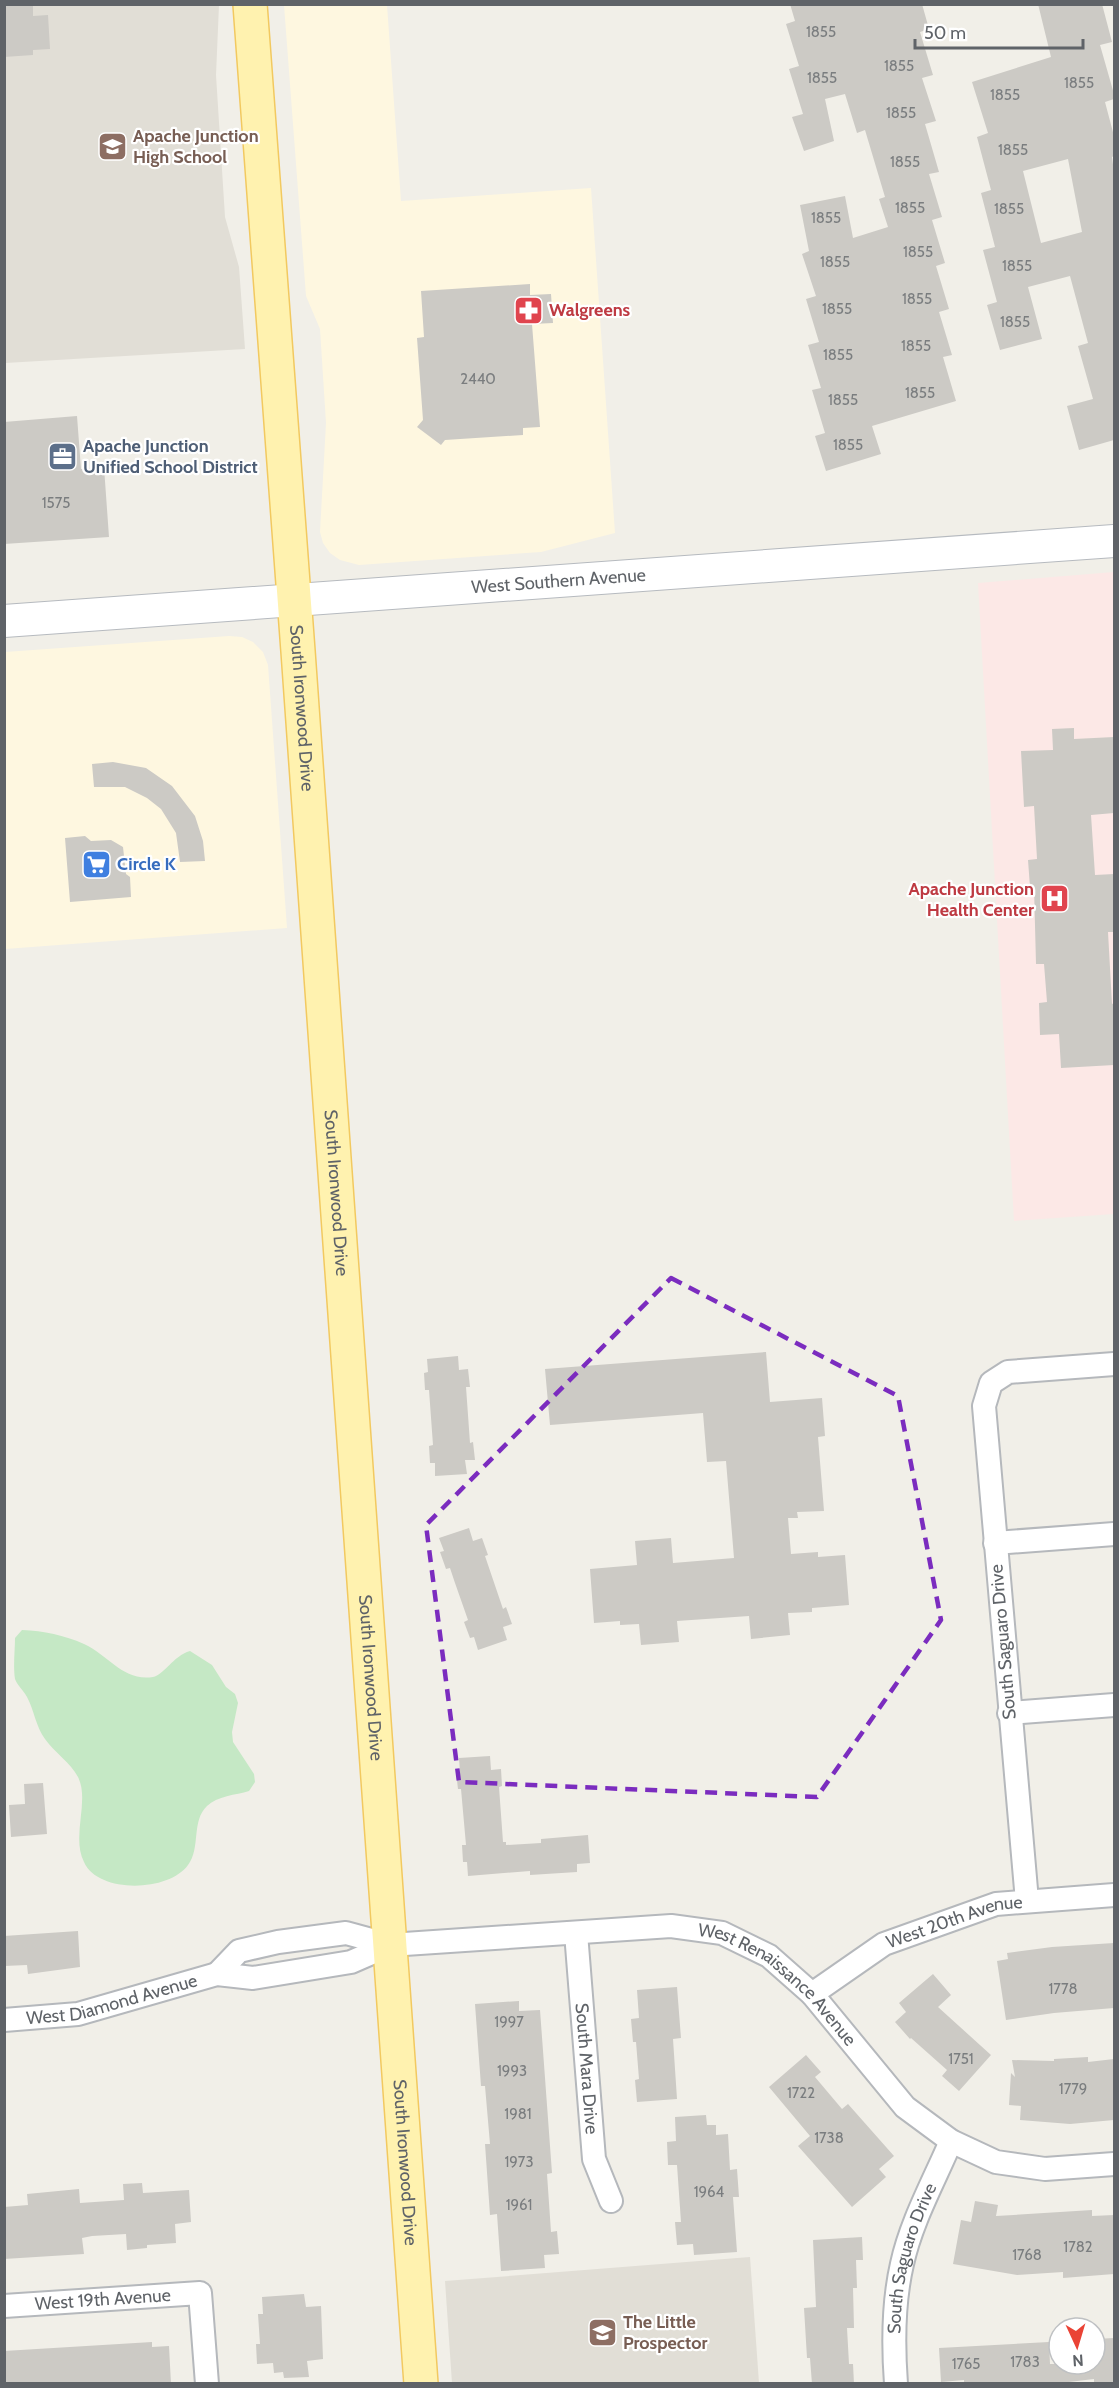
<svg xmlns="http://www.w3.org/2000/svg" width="1119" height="2388" font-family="Cabin,sans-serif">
<rect width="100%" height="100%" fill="#f1efe8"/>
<path fill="#fef7e0" d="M284,5h103l14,196 190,-13 24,345 -74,19 -182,13 -19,-5 -10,-7 -7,-10 -3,-11 6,-109 -6,-94 -14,-33z
M229,636l13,1 11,5 10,10 5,13 19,263 -282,21v-297z"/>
<path fill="#e1ded6" d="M5,5h214l-3,70 9,142 14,50 6,82 -240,14z
M750,2257l9,126h-307l-7,-102z"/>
<path fill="#fce8e6" d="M1114,572v642l-100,7 -36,-638z"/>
<path fill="#c5e8c5" d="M22,1630c22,1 42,5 62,14 24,11 40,38 69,33 11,-2 20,-21 37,-26l22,14 14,22 9,7 3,9 -6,29 1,10 21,32 1,8 -6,9c-13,4 -32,5 -42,15 -16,15 -6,42 -19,59 -19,27 -90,29 -104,-3 -13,-26 6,-61 -6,-85 -7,-14 -24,-25 -33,-38 -9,-12 -11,-29 -18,-42 -3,-6 -10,-12 -12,-18 -2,-13 0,-29 0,-41z"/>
<path fill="#cccac5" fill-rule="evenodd" d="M4,4h29v12l15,-1 2,34 -17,1v5l-29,2z
M790,4h132l7,25 -9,3 13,43 -11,3 14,43 -11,3 14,48 -10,2 13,43 -10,3 13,43 -9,3 13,43 -10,3 13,43 -9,2 13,44 -84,25 9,28 -55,17 -11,-35 10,-3 -13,-43 9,-2 -13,-43 11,-3 -13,-43 10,-3 -14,-42 7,-3 -9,-46 45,-9 8,42 35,-11 -9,-28 6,-2 -20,-67 -8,3 -12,-39 -20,5 9,42 -30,10 -12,-34 11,-3 -14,-45 10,-3 -13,-42 9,-3z
M1038,4h64l10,38 -12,3 14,49v5l-9,3 9,34v20l-2,1 2,15v268l-35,10 -12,-44 26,-7 -15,-53 10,-3 -18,-67 -42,11 14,52 -42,11 -13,-45 10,-3 -14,-52 12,-3 -14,-54 10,-3 -14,-53 11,-4 -16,-51 79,-25zM1068,159l14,73 -41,11 -18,-72z
M530,284v11l21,-1 2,29 -21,1 8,103 -17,1v7l-78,5 -4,5 -24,-18 6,-7 -6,-82 7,-1 -3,-46z
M77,416l4,53 23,-2 5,70 -105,7v-122z
M1074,728v11l40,-2v76l-23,2 4,60 19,-1v58h-6l4,72 2,-1v62l-53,3 -2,-34 -19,1 -1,-32 8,-1 -3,-38h-8l-2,-77h-4l-2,-27 9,-1 -3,-53 -10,1 -3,-56 32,-1 -1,-21z
M113,762l33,6 26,18 23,30 8,25 2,20 -25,1 -4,-29 -15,-24 -14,-11 -22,-11h-31l-2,-23z
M85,836l6,5 20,-1 12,7 3,27 4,3 1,20 -61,5 -5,-64z
M766,1352l4,50 52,-4 3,38 -7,1 6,74 -27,1 1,6h-10l3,36 27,-2v5l27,-2 4,50 -37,3v4l-24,1 2,22 -39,4 -2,-23 -72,5 2,21 -38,3 -2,-21 -19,1v-4l-26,2 -4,-54 47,-4 -2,-24 36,-3 2,25 61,-5 -8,-97 -19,1 -4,-49 -153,12 -5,-56z
M458,1356l1,14 9,-1 2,18h-4l4,56 3,-1 2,18h-10l2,14 -32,2v-13h-5l-1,-17 4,-1 -4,-55h-4l-1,-17 4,-1 -1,-13z
M469,1528l4,13 9,-3 6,17 -3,1 18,53 3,-2 6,17 -9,3 4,13 -29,10 -4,-13 -4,1 -6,-16 4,-2 -13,-37 -5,-15 -4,1 -6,-17 4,-1 -5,-13z
M490,1756l1,14 10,-1 1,17 -3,1 4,55h3v3l35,-2v-4l47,-4 2,28 -13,1v8l-47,3v-4l-62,5 -1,-14h-4l-1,-17h4l-5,-56h-3l-2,-17h4l-1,-14z
M43,1783l4,51 -36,3 -2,-32 16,-1 -1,-20z
M78,1931l2,36 -52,7 -1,-9 -23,1v-30z
M1114,1943v65l-60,5 -48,7 -9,-59 11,-2 -1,-6 45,-6z
M933,1974l18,21 -13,12 53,48 -32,36 -17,-15 5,-6 -36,-32 -1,1 -15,-17 11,-10 -7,-9z
M677,1987l4,51 -8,1 4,60 -40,3 -2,-22 4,-1 -3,-37h-3l-2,-23 8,-1 -2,-28z
M519,2001v10l21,-1 12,163 -5,1 4,58 6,-1 2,23 -15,1 1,13 -44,3 -4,-57 -7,1 -5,-71h5l-5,-58h-4l-6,-82z
M806,2055l15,17 -6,5 27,32 6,-5 46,52 -15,13 7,8 -34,30 -54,-61 12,-10 -41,-49z
M1088,2057v5l26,-3v61l-44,4 -50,-4 1,-14 -12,-1 2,-32 4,4 -3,-17 42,1v-2z
M706,2115l1,10h9v10l12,-1 2,36 7,-1 2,28h-6l4,55 -43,3 -1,-11 -16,1 -2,-23h6l-4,-57h-9l-1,-23 9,-1 -1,-24z
M142,2183l1,10 46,-3 2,32 -16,2 1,19 -29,2v3l-20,2 -1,-16 -34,2 -10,2 2,16 -80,5v-52l24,-2 -1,-11 52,-5 1,14 44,-3 -1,-16z
M975,2201l23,4 -2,11 96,-6v6l22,-1v59l-51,4v-6l-46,3 -64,-11 8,-44 10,2z
M862,2237l1,23h-7l1,28h-4l1,40h-7l2,36h4l1,20h-42l-2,-26h-3l-3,-50 12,-1 -3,-67z
M304,2294l2,13 15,-1 2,53 -16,2 2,16 -25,1 -1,-6 -9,1 -1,-10 -16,1 -1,-20h4l-2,-30h5l-1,-17z
M1114,2338v46h-20v-5l-42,5h-88v-4l-23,2 -2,-34 110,-6 1,22h45v-25z
M152,2342v5l17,-1 2,38h-167v-33z"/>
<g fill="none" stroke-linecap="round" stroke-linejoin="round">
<defs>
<g id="minor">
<path d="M995,1543l119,-9"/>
<path d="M1009,1713l105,-8"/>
<path d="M1027,1901l-43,-495 7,-23 17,-11 106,-8"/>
<path id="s1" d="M576,1933l18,226 17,42"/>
<path id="s2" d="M217,1974l22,-23 39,-9 68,-9 44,12 281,-19 51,7 47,23 43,38 93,113 46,34 45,21 49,7 69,-5"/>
<path id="s3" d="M812,1994l72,-50 112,-40 118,-9"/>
<path id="s4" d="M4,2020l74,-6 139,-40 36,4 98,-16 39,-17"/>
<path id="s5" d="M4,2306l196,-13 7,91"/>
<path id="s6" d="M896,2384c-3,-40 -3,-81 6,-120 9,-42 32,-83 49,-123"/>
</g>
<g id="secondary">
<path id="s7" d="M4,621l1110,-80"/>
</g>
<g id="primary">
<path id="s8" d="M250,4l48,647 123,1733"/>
</g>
</defs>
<use href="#minor" stroke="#b5b8bc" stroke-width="26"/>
<use href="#secondary" stroke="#b6babf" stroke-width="34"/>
<use href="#primary" stroke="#f2c960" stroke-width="36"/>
<use href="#minor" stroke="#fff" stroke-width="22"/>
<use href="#secondary" stroke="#fff" stroke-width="32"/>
<use href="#primary" stroke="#fff2af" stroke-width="33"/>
</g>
<path fill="none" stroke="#7b2cbf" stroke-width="4.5" stroke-dasharray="12 8" stroke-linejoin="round" d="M671,1278l227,118 43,224 -124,177 -358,-15 -33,-257z"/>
<defs>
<symbol id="school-square" viewBox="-11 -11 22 22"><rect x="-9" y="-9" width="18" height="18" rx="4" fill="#8d6e63" stroke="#fff"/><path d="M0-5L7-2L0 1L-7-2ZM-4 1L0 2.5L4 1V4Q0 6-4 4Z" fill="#fff"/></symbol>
<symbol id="pharmacy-square" viewBox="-11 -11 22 22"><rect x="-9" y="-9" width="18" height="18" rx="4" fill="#e0444e" stroke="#fff"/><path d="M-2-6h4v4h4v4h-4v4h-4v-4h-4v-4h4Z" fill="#fff"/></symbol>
<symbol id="office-square" viewBox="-11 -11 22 22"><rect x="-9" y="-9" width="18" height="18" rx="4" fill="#5c6f8a" stroke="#fff"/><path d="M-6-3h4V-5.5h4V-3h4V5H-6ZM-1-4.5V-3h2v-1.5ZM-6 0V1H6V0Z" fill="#fff"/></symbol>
<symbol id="supermarket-square" viewBox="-11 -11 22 22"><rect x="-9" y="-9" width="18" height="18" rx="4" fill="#3f7fe0" stroke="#fff"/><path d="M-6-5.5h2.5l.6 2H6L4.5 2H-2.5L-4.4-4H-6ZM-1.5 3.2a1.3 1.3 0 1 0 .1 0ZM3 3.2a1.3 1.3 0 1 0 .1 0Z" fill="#fff"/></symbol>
<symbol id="hospital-square" viewBox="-11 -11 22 22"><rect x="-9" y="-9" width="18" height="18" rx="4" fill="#e0444e" stroke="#fff"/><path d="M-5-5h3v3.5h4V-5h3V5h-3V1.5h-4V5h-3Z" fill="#fff"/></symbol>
</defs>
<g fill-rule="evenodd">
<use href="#school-square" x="96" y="130" width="33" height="33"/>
<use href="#pharmacy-square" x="512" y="294" width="33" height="33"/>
<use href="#office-square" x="46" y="440" width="33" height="33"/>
<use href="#supermarket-square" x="80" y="848" width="33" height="33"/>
<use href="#hospital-square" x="1038" y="882" width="33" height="33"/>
<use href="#school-square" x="586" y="2316" width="33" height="33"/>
</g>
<g text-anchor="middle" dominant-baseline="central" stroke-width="4.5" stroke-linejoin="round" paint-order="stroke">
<g font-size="15" fill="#7a7d7f">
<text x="821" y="32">1855</text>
<text x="899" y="66">1855</text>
<text x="822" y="78">1855</text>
<text x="1079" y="83">1855</text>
<text x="1005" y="95">1855</text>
<text x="901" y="113">1855</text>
<text x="1013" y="150">1855</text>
<text x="905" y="162">1855</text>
<text x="910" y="208">1855</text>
<text x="1009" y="209">1855</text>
<text x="826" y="218">1855</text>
<text x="918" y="252">1855</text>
<text x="835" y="262">1855</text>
<text x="1017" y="266">1855</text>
<text x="917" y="299">1855</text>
<text x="837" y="309">1855</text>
<text x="1015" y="322">1855</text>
<text x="916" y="346">1855</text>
<text x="838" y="355">1855</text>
<text x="478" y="379">2440</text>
<text x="920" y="393">1855</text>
<text x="843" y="400">1855</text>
<text x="848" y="445">1855</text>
<text x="56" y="503">1575</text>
<text x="1063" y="1989">1778</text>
<text x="509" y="2022">1997</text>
<text x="961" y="2059">1751</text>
<text x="512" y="2071">1993</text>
<text x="1073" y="2089">1779</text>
<text x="801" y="2093">1722</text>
<text x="518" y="2114">1981</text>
<text x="829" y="2138">1738</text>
<text x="519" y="2162">1973</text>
<text x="709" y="2192">1964</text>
<text x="519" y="2205">1961</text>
<text x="1078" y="2247">1782</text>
<text x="1027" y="2255">1768</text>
<text x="1025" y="2362">1783</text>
<text x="966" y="2364">1765</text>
</g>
<g font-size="18" font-weight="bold" fill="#785e54" stroke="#fff" text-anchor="start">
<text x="133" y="136">Apache Junction<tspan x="133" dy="21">High School</tspan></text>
<text x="623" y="2322">The Little<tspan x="623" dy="21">Prospector</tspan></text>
</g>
<g font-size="18" font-weight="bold" fill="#be3a42" stroke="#fff" text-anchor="start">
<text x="549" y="310">Walgreens</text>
<text x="1034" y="889" text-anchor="end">Apache Junction<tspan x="1034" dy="21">Health Center</tspan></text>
</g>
<g font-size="18" font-weight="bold" fill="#4e5e75" stroke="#fff" text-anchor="start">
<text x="83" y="446">Apache Junction<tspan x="83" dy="21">Unified School District</tspan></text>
</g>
<g font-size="18" fill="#5f6368" stroke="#fff">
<text stroke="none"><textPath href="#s7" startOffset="556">West Southern Avenue</textPath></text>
<text stroke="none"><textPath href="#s8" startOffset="706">South Ironwood Drive</textPath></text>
<text stroke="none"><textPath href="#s8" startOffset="1192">South Ironwood Drive</textPath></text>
<text transform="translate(1003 1642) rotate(-95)">South Saguaro Drive</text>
<text stroke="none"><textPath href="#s8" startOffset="1678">South Ironwood Drive</textPath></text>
<text stroke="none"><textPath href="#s3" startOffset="162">West 20th Avenue</textPath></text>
<text stroke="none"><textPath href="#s2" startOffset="594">West Renaissance Avenue</textPath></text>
<text stroke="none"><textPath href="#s4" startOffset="110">West Diamond Avenue</textPath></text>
<text stroke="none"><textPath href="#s1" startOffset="136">South Mara Drive</textPath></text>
<text stroke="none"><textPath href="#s8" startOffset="2164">South Ironwood Drive</textPath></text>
<text stroke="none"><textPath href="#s6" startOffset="128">South Saguaro Drive</textPath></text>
<text stroke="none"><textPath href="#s5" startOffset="99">West 19th Avenue</textPath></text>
</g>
<g font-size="18" font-weight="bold" fill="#366cbe" stroke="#fff" text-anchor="start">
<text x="117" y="864">Circle K</text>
</g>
</g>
<rect width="1119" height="2388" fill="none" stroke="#5f6368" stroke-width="12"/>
<g transform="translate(1077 2346) rotate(176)"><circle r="28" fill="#ffffff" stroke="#bfc1c3" stroke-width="1.5"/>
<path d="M0-4.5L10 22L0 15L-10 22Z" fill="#ea4335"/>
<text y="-9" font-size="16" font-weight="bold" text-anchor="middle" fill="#5f6368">N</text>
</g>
<path d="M915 39v9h168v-9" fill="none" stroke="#5f6368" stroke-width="3"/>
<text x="924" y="39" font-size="18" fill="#5f6368" stroke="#ffffff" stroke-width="4.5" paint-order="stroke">50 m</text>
</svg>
